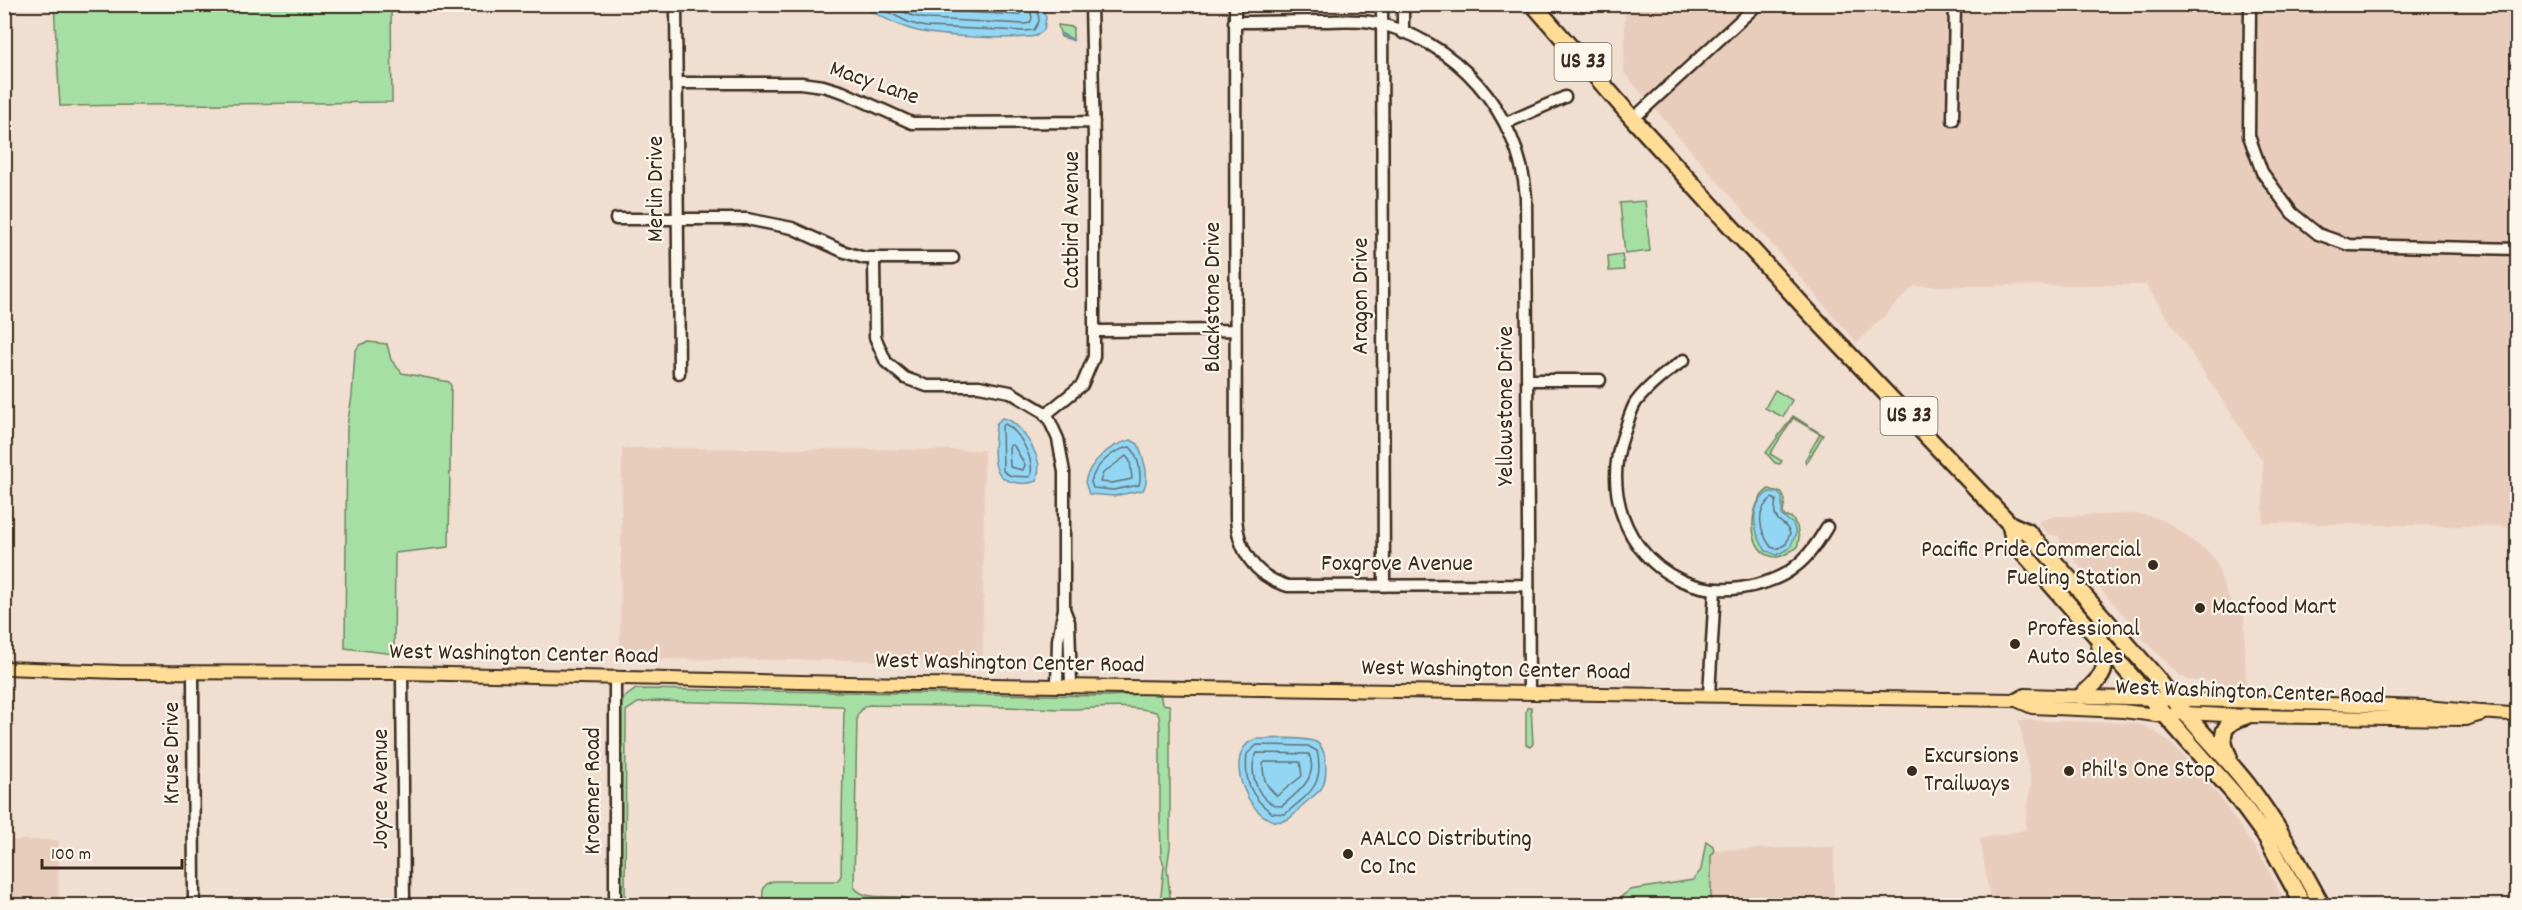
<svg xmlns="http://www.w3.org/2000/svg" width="2522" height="910" font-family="Dekko,sans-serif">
<rect width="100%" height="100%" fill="#f0ded0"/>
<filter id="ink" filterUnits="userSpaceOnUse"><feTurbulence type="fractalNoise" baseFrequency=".0167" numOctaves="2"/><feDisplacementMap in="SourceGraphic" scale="12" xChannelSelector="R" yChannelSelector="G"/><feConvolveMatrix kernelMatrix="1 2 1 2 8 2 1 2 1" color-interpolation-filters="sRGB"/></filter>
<g filter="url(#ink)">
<path fill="#e9cdbc" d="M1625,5h892v522l-254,-4v-61l-117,-177 -232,1 -57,57 -233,-270z
M622,448l362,2 -1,211 -363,-2z
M2133,514l17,2 17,6 41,30 8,9 9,29 6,11 13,9 2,79h-17l-6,-6 -35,-3 -9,-5 -47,-47 -2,-6 -69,-77 -2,-9 -11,-2 -10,-12 17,-6z
M2019,720l115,3 12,3 14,9 13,10 44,48 48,70 21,42h-295l-11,-66 45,-9 6,-47z
M5,840h54l-1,65h-53z
M1834,847v58l-125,1v-56z"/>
<path fill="#a5dfa4" stroke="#708461" stroke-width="1.5" d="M54,5h337l1,97 -332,4z
M1058,25l15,2v13l-12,-3z
M1645,201l5,50 -25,3 -5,-51z
M1622,254l2,16 -15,1 -1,-15z
M368,342l19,2 4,16 11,13 47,9 2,4 -2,161 -54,6 -1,101 -49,-6 2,-222 5,-30 3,-44 4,-7z
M1775,390l17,10 -9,17 -18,-9z
M1793,416l30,19 -17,29 -1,-4 15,-26 -27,-16 -23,36 12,7 -2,3 -5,-1 -9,-10z
M1769,489l13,4 3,7 -2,13 2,4h6l6,9 2,13 -2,9c-8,3 -13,9 -21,9 -30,-1 -29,-55 -7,-68z
M636,689l472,7 52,-3 2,11 7,1 1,3v139l-3,21 4,37h-11l4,-39 -3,-10 -1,-40v-89l-1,-11 -3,-4c-32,-9 -65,-2 -97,-3 -63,-3 -125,-3 -189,-4l-5,1 -8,9 -3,172c14,19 50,1 64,18l-155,1c0,-13 -3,-21 10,-25h64l4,-5 3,-167 -2,-3 -186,-5 -18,2 -12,8 -1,194 -5,1v-201l5,-8z
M1531,707l2,37 -3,3 -4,-2v-34l1,-3z
M1706,841l7,5 1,6 -3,4v49h-106l8,-2 17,-13 63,-10 8,-10z"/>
<path fill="#93d6f4" stroke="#70919e" stroke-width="1.5" d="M857,5h184l5,12 -2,13 -8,6c-27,4 -104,1 -129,-8 -17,-6 -33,-16 -50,-23z
M1002,418c16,1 32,29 36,43 2,6 0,14 -1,20 -8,3 -16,3 -24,1 -26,-5 -18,-39 -17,-58z
M1131,440l7,4c5,14 13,33 5,46l-29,6 -25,-2 -4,-12c4,-20 26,-38 46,-42z
M1769,492l9,1 4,4v19l11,8 3,9 -6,15 -13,7 -11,-4c-12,-18 -19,-44 3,-59z
M1256,739c15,0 47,-3 60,3 12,7 12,37 5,47 -6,7 -15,12 -21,19 -4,4 -8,10 -14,12 -33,13 -69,-68 -30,-81z"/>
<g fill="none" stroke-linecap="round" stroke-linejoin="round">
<path stroke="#5e6f74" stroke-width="1.5" d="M872,4l38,19 16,4 99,4 9,-1 5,-9 -2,-17
M888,4l25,12 14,3 98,5 5,-1 2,-5 -3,-14
M910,4l19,6 89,5 3,-2 -1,-9
M1005,424c15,7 31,38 25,53l-19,-1 -8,-5 -1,-45z
M1011,445l3,1 11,19 -2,5 -13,-3 -1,-20z
M1130,447c8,7 12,27 9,38l-26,5 -20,-2 -2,-6c3,-16 23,-33 39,-35z
M1126,456l4,5 2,18 -20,4 -12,-1 3,-9z
M1772,498l4,2c-5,26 7,17 14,33l-4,11 -9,5 -6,-2c-11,-15 -17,-36 1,-49z
M1257,745l51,1 9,5c8,34 -8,43 -32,63l-13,-1c-22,-16 -28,-33 -25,-59z
M1257,753l52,1c10,24 -11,38 -27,52 -23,1 -36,-36 -25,-53z
M1265,762h35l2,14 -25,20c-11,-10 -14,-16 -14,-32z"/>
<path stroke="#70919e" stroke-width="3" d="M1061,34l12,6"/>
<defs>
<path id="minor" d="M676,4l3,369
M1235,4l1,514c2,32 19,59 52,68l240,-1
M1382,4l2,582
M2250,4l-1,132 13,36 30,41 26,21 31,11 169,4
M1234,22c29,0 58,-1 87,-1 16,0 34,-2 50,1 84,16 149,91 155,175l3,495
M1403,33v-29
M677,83h124l22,3 20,6 69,31 182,-1
M1633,119l125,-115
M1953,120l2,-116
M1506,123l59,-26
M616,219h131l45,9 50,23 22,7h89
M874,259l1,78 11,25 19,16 22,8h52l31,6 32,19 6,6 10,22 6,33v137l-6,31 -1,46
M1095,331l140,-1
M1684,360c-17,12 -35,25 -48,42 -6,9 -9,24 -13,34 -28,80 32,165 118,152 19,-3 40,-9 55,-22 13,-10 22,-24 31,-39
M1528,380h72
M1045,415l37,-30 12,-28v-217l-3,-136
M1064,609l5,13 2,63
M193,672l1,234
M402,673l2,233
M615,677v229
M1709,695l6,-106"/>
<path id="major" d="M4,668l115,4 283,1 446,10 1168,17 9,-5 400,12c31,2 61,7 93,7
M2016,700l16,7 91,4 41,5 20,-3 62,3 219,3 17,-5"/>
<path id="highway" d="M1533,4l100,115 174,191 203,214 18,8 129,146c27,38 61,69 90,106 29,38 52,79 75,122
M2010,524l4,18 222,254 30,41 38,69
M2081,696c22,-20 29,-23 18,-53
M2229,757c-10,-21 -8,-34 17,-41"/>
</defs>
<use href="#minor" stroke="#3b2a1e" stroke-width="15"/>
<use href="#major" stroke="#3b2a1e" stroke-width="16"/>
<use href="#highway" stroke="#3b2a1e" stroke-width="20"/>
<use href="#minor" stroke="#fbf7ec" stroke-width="10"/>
<use href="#major" stroke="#ffdd96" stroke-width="12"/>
<use href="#highway" stroke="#ffdd96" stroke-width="15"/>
</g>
</g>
<g fill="#3b2a1e" stroke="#fbf7ec" stroke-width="2">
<circle cx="2153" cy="565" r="6"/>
<circle cx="2200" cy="608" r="6"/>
<circle cx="2015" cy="644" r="6"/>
<circle cx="1912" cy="771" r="6"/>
<circle cx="2069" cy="771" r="6"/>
<circle cx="1348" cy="854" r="6"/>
</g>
<g text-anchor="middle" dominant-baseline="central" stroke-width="4.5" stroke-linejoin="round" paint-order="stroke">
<g fill="#fbf7ec" stroke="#75685c" stroke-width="1.5">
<rect x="1554.5" y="43" width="57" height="38" rx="4.5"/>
<rect x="1880.5" y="397" width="57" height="38" rx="4.5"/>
</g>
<g font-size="22" font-weight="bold" fill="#3b2a1e">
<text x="1583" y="62">US 33</text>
<text x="1909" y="416">US 33</text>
</g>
<g font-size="24" fill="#3b2a1e" stroke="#fbf7ec">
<text transform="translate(874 84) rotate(19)">Macy Lane</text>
<text transform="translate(657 189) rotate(-90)">Merlin Drive</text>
<text transform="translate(1073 220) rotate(-90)">Catbird Avenue</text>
<text transform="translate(1362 296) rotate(-90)">Aragon Drive</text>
<text transform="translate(1214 297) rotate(-90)">Blackstone Drive</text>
<text transform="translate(1507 406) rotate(-90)">Yellowstone Drive</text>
<text x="1397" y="565">Foxgrove Avenue</text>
<text transform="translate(524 655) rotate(1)">West Washington Center Road</text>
<text transform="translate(1010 664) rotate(1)">West Washington Center Road</text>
<text transform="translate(1496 671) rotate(1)">West Washington Center Road</text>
<text transform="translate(2250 693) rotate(2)">West Washington Center Road</text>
<text transform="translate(173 753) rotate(-90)">Kruse Drive</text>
<text transform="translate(382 789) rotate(-90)">Joyce Avenue</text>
<text transform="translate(594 791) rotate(-90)">Kroemer Road</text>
</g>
<g font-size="24" fill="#3b2a1e" stroke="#fbf7ec" text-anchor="start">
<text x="2141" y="551" text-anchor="end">Pacific Pride Commercial<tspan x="2141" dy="28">Fueling Station</tspan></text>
<text x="2212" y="608">Macfood Mart</text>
<text x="2027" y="630">Professional<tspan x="2027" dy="28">Auto Sales</tspan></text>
<text x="1924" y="757">Excursions<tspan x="1924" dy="28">Trailways</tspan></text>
<text x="2081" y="771">Phil's One Stop</text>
<text x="1360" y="840">AALCO Distributing<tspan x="1360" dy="28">Co Inc</tspan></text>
</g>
</g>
<rect width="2522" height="910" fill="none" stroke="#fbf7ec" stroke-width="24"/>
<rect x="12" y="12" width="2498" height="886" fill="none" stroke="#3b2a1e" stroke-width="2" filter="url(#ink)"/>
<path d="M42 859v9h140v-9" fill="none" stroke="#3b2a1e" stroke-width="3"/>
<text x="51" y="859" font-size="18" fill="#3b2a1e" stroke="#fbf7ec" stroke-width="4.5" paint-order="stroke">100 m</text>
</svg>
